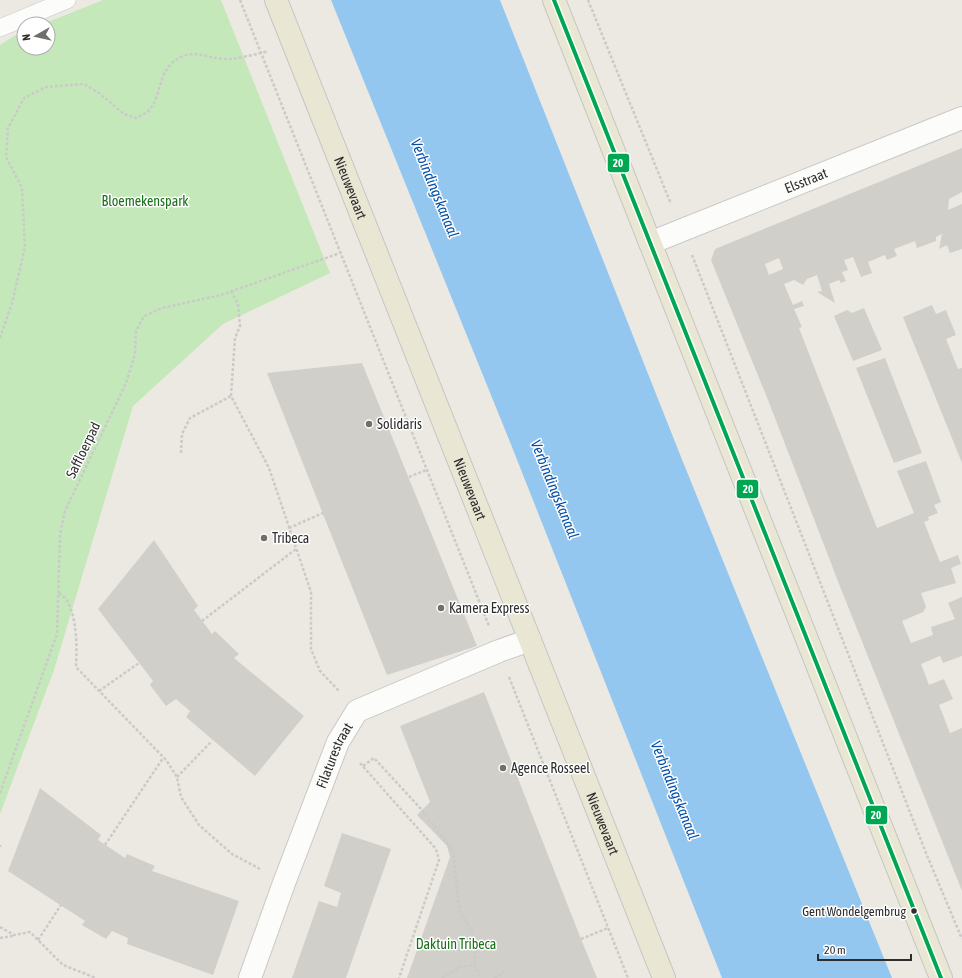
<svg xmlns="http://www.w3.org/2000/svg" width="962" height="978" font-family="'Asap Condensed',sans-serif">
<rect width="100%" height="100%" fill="#ece9e2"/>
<path fill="#c5e8ba" d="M103,0h118l109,273 -107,51 -90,82 -79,264 -54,144v-769l14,-9 10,-4v16h24v-24h-5z"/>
<path fill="#94c7f0" d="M331,0h169l181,457 211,521h-170l-212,-536z"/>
<path fill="#d1cfc9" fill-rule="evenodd" d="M962,148v44l-13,7 -1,11 14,-6v45l-12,4 -3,-8 -8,4 3,-15 -6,3v4l-19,7 -2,-7 -21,8 3,7 -10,4 -2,-5 -17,7 4,11 -11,4 -8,-20 -9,3 4,10 -6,2 4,9 -5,2 -2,-3 -10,4 6,19 -18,-11 5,-1 -5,-16 -10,4 -4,6 -9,-5 -10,4 9,21 9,-4 2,5 -10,3 8,18 -3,1 78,200 37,-15 -17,-42 29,-10 15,41 -7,3 4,8 -10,4 1,3 -5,2 16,40 18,-7 3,9 -10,4 5,15 -35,10 5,14 -3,5 -21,9 9,22 22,-8 -2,-8 24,-8 -7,-16 14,-6v59l-19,7 -3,-7 -19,8 8,21 15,-6 9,20 -14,6 11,28 12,-5v163l-121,-302 -73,-189 -57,-140 4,-11zM779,258l4,11 -14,6 -4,-11z
M932,305l4,9 10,-4 10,25 -10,4 12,30 4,-1v95l-59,-146z
M864,308l18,42 -29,11 -19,-45 13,-6 5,3z
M885,358l37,95 -28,10 -38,-95z
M362,363l115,283 -90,29 -120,-302z
M154,540l44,66 -4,4 18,24 3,-3 24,23 -5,4 70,58 -49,60 -69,-59 4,-6 -14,-12 -10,7 -16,-21 3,-4 -55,-72z
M484,692l97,247 16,39h-190l43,-121 -3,-11 -30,-31 13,-13 -30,-76z
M40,788l61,47 -3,5 27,18 2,-4 28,12 -3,5 87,30 -26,74 -86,-31 1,-6 -16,-7 -6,8 -24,-14 3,-4 -77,-50z
M342,833l49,16 -19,54 -26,75h-54l27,-77 18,6 4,-14 -17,-7z"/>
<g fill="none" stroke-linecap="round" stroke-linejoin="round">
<defs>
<path id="lane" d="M0,28l67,-28"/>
<g id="street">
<path id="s1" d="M650,243l312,-125"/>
<path id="s2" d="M250,978l34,-95 54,-141 19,-31 142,-60 31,-11"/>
</g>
<g id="primary">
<path id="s3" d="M276,0l388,978"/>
<path d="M554,0l387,978"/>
</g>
</defs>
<use href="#lane" stroke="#c9c8c7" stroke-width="18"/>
<use href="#street" stroke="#c9c8c7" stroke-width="24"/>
<use href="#primary" stroke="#c6c5c3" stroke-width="24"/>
<path stroke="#cacac9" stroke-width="2.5" stroke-dasharray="3 2" stroke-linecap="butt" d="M240,0l249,626
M588,0l83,204
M692,255l234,598 36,86
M231,291l7,13 2,22 -5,12 -4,58 38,72 42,124v57l9,22 19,20
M0,338l12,-35 13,-56 -3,-59 -16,-31 2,-29 16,-30 22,-11 38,-3 15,9 25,21 12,4c3,-2 8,-3 11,-6 16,-13 9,-42 32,-54 18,-9 27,0 44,1 9,1 36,-5 45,-8
M181,453l1,-19 8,-16 41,-22
M409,477l17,-7
M289,528l34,-15
M59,593c3,3 7,5 9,9 9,19 9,44 8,65l90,93 11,17 4,20 18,28 33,29 28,15
M202,621l94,-72
M509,677l119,301
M99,691l40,-28
M360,763l76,86 3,11 -40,118
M363,766l11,-8 48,52 31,41 6,58 18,33 -3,23 7,13
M177,777l35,-36
M0,793l57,-159 3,-99 5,-24 61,-128 9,-29 1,-23 8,-15 18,-8 59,-13 119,-42
M0,845v2
M105,845l58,-87
M0,927l14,8 16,-3 33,33 33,13
M0,938l13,-2
M581,939l27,-11
M38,940l23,-35
M443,978l1,-2 17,-9 13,-2
M494,978l10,-6"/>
<use href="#lane" stroke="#fcfcfb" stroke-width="17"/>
<use href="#street" stroke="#fcfcfb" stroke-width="22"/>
<use href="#primary" stroke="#e9e7d4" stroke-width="22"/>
<defs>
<path id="bus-1" d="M554,0l387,978"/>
</defs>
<use href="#bus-1" stroke="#fff" stroke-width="7"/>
<use href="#bus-1" stroke="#00a651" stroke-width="4"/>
</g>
<g fill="#706f6c" stroke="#fff" stroke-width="1.5">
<circle cx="369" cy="424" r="4"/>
<circle cx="264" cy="538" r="4"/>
<circle cx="441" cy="608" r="4"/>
<circle cx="503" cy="768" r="4"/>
</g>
<circle fill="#2d2d2d" stroke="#fff" stroke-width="1.5" cx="914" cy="911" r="3.5"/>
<g text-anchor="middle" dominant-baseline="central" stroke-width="3" stroke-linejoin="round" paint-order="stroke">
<g font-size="13" fill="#2d2d2d" stroke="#fff" text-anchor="end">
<text x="906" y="911">Gent Wondelgembrug</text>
</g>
<g font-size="14" fill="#2d2d2d" stroke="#fff">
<text stroke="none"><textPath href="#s1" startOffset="168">Elsstraat</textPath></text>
<text stroke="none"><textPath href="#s3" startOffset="202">Nieuwevaart</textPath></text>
<text transform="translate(83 450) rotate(-64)">Saffloerpad</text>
<text stroke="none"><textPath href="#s3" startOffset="526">Nieuwevaart</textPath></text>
<text stroke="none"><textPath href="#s2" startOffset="238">Filaturestraat</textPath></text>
<text stroke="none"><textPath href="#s3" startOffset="886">Nieuwevaart</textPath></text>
</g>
<g font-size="14" fill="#187117" stroke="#fff">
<text x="145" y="201">Bloemekenspark</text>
<text x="456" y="944">Daktuin Tribeca</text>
</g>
<g font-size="14" fill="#2d2d2d" stroke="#fff" text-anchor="start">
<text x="377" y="424">Solidaris</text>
<text x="272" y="538">Tribeca</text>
<text x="449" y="608">Kamera Express</text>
<text x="511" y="768">Agence Rosseel</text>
</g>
<g font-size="15" font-style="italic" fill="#0651a9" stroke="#fff">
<text transform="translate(435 188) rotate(68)">Verbindingskanaal</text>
<text transform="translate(555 489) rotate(68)">Verbindingskanaal</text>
<text transform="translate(675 790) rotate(68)">Verbindingskanaal</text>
</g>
</g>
<g stroke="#fff" stroke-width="1.5">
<rect x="607" y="153" width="23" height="20" rx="4" fill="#00a651"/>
<rect x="736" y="479" width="23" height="20" rx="4" fill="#00a651"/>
<rect x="865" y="805" width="23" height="20" rx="4" fill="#00a651"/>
</g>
<g font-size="11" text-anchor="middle" font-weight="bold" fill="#fff">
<text x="618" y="167">20</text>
<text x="748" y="493">20</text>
<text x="876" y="819">20</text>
</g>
<g transform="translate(36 36) rotate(262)"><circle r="19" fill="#ffffff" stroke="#ababab"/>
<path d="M0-3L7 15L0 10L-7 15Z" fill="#706f6c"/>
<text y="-6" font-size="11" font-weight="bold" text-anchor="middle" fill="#2d2d2d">N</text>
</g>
<path d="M818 954v6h93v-6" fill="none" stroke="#2d2d2d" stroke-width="2"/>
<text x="824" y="954" font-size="12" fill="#2d2d2d" stroke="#ffffff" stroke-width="3" paint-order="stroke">20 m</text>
</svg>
